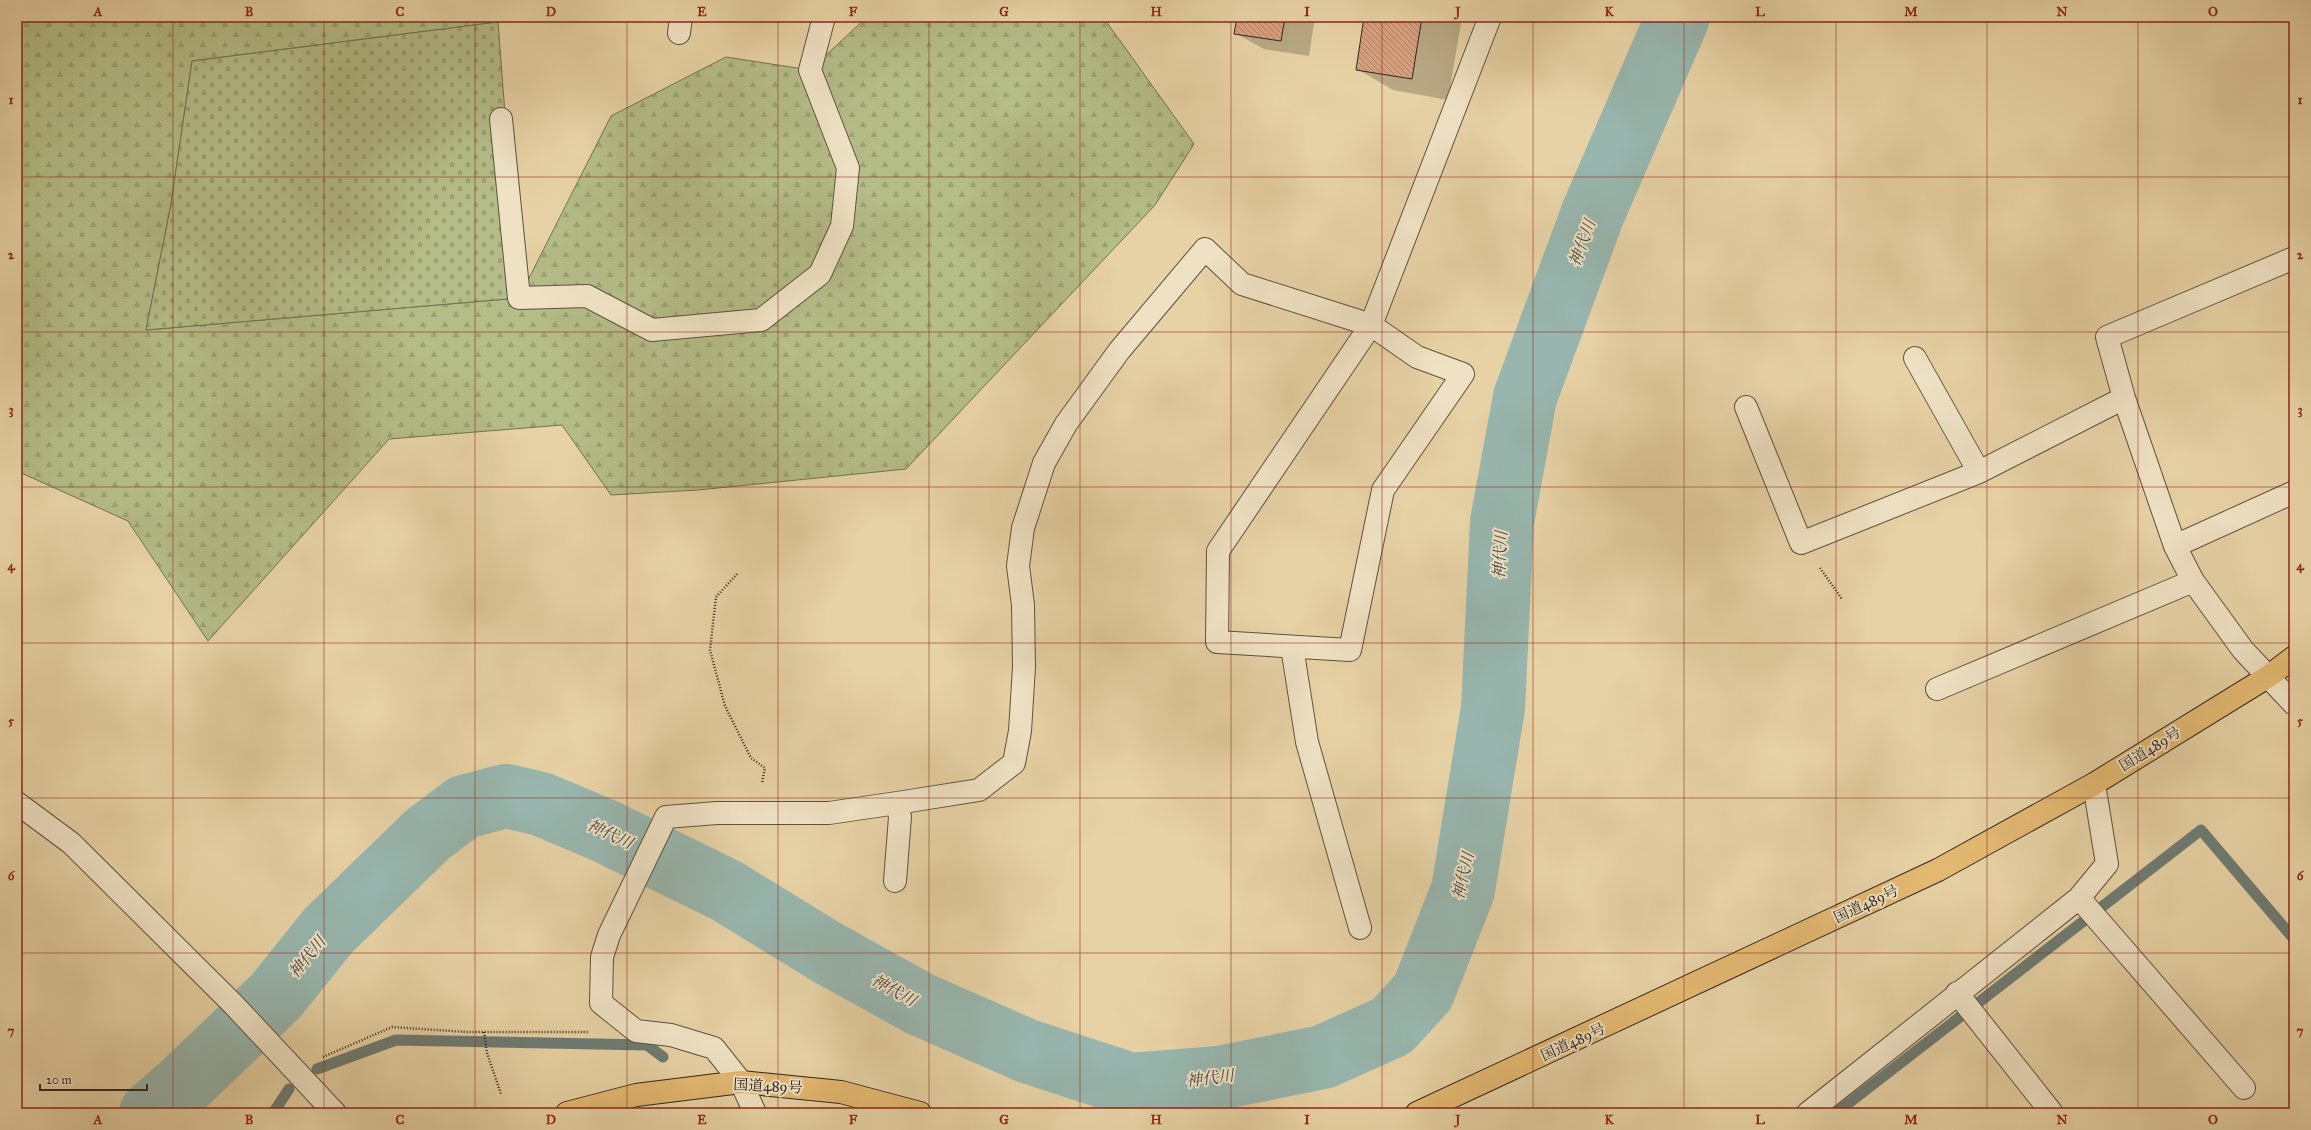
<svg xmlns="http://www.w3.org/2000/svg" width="2311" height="1130" font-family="'IM FELL Great Primer','Noto Serif JP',serif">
<defs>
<pattern id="forest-firs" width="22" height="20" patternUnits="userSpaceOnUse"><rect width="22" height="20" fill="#b4bc87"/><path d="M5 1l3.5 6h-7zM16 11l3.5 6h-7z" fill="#9ba174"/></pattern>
<pattern id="cemetery-stones" width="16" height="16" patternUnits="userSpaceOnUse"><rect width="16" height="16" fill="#b4bc87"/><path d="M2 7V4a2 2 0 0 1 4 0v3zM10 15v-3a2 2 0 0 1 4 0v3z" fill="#9ba174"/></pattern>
<pattern id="building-back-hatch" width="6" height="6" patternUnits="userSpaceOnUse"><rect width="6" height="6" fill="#d7a07f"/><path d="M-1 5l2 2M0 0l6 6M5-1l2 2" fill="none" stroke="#af8268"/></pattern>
</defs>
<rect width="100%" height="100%" fill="#e7d2a5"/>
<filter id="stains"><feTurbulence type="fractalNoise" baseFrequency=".005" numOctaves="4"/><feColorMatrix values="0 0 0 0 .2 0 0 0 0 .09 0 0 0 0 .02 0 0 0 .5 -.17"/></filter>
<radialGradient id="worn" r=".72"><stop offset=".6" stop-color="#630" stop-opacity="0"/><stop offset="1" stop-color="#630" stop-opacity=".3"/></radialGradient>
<path fill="url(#forest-firs)" stroke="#727154" d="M17,17h483l-2,5 -306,39 -21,143 -25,126 373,-32 92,-182 115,-59 84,13 57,-53h236l91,127 -39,61 -249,264 -208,21 -87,5 -49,-70 -173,14 -181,202 -80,-120 -111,-50z"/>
<path fill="url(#cemetery-stones)" stroke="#727154" d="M498,22l21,276 -373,32 25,-126 21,-143z"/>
<path fill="#0003" d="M1238,17h77l-6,39 -45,-7 -29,-16z
M1366,17h96l-14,83 -55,-10 -36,-21z"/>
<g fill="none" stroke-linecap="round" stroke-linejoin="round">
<path stroke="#6f7c75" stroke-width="11" d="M317,1069l79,-29 251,5 16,12
M273,1113l16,-24
M1836,1113l365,-283 93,109"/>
<path stroke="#98b6ae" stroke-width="64" d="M151,1113l29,-25 96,-92 52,-65 100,-97 36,-27 42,-11 35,8 64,27 122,60 101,62 92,51 107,47 104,34 88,-7 104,-21 69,-31 31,-34 40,-102 30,-182 9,-186 23,-125 68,-184 85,-196"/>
</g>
<path fill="url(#building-back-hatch)" stroke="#312620" d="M1237,17h48l-4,24 -47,-7z
M1364,17h58l-10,62 -56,-9z"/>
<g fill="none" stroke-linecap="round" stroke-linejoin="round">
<defs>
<path id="street" d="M679,33l2,-16
M501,119l18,179 68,-2 65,34 109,-10 59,-46 22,-48 6,-58 -38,-98 14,-53
M2294,258l-187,79 17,61 51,148 18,35 50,69 51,54
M1915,358l64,114
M1746,407l55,136 178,-71 145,-74
M2175,546l119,-54
M1292,647l15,95 53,186
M1937,689l256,-108
M17,803l54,40 162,161 102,109
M895,881l5,-64 -3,-14
M2079,898l165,190
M1957,993l95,120
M755,1113l-14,-31 -27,-34 -43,-13 -35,-4 -35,-28 1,-46 7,-22 57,-118 51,-4h112l68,-10 82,-13 35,-27 6,-32 4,-64 -1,-62 -5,-39 5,-38 21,-65 22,-39 53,-73 86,-102 37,35 129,41 46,32 46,17 -80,116 -33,160 -133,-8 1,-91 153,-226 119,-308
M1808,1113l271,-215 28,-34 -13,-80"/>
<path id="highway" d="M567,1113l69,-18 105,-13 100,10 79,21
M1417,1113l521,-243 156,-86 175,-108 25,-19"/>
</defs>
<use href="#street" stroke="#5e5141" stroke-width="24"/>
<use href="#highway" stroke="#312620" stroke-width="24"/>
<path stroke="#312620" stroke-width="2.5" stroke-dasharray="1 2" stroke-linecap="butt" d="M1820,568l22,31
M737,574l-21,23 -6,53 15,56 26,52 14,10 -3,15
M484,1032l3,21 14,41
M323,1057l69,-30 75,5h121"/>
<use href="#street" stroke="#efe2c4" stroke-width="22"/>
<use href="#highway" stroke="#e4b972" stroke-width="22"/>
</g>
<path fill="none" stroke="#8f2418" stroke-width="1" stroke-opacity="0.55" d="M173,17v1096M324,17v1096M475,17v1096M627,17v1096M778,17v1096M929,17v1096M1080,17v1096M1231,17v1096M1382,17v1096M1533,17v1096M1684,17v1096M1836,17v1096M1987,17v1096M2138,17v1096M17,177h2277M17,332h2277M17,487h2277M17,643h2277M17,798h2277M17,953h2277"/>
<g text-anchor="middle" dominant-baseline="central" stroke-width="4" stroke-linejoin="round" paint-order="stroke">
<g font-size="15" fill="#312620" stroke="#efe2c4">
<text transform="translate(2150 749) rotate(-32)">国道489号</text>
<text transform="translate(1866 904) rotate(-25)">国道489号</text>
<text transform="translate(1573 1042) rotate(-25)">国道489号</text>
<text transform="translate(768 1086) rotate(3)">国道489号</text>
</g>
<g font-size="16" font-style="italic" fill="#4b4a44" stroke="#efe2c4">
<text transform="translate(1582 243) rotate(-70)">神代川</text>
<text transform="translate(1500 555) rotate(-87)">神代川</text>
<text transform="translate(610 834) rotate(25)">神代川</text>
<text transform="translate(1463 876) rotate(-77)">神代川</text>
<text transform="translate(307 957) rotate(-51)">神代川</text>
<text transform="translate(894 990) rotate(29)">神代川</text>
<text transform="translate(1210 1078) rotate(-7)">神代川</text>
</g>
</g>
<rect width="2311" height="1130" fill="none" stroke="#e7d2a5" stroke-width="44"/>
<path d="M40 1084v6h107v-6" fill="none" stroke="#312620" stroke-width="2"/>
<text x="46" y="1084" font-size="12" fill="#312620" stroke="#efe2c4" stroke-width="3" paint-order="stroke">20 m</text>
<rect x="22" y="22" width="2267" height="1086" fill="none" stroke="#8f2418" stroke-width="1.5"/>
<g font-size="13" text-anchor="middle" font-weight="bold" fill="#8f2418">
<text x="98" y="16">A</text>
<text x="249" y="16">B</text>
<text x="400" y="16">C</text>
<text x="551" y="16">D</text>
<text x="702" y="16">E</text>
<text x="853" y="16">F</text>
<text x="1004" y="16">G</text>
<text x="1156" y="16">H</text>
<text x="1307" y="16">I</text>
<text x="1458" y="16">J</text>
<text x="1609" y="16">K</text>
<text x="1760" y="16">L</text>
<text x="1911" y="16">M</text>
<text x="2062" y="16">N</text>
<text x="2213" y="16">O</text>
<text x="11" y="104">1</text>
<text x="2300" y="104">1</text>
<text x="11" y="259">2</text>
<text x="2300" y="259">2</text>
<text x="11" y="414">3</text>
<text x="2300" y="414">3</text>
<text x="11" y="570">4</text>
<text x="2300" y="570">4</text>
<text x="11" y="725">5</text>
<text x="2300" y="725">5</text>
<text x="11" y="880">6</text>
<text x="2300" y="880">6</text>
<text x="11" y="1035">7</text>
<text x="2300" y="1035">7</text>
<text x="98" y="1124">A</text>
<text x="249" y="1124">B</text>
<text x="400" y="1124">C</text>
<text x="551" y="1124">D</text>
<text x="702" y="1124">E</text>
<text x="853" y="1124">F</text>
<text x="1004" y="1124">G</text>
<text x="1156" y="1124">H</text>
<text x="1307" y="1124">I</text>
<text x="1458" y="1124">J</text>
<text x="1609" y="1124">K</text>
<text x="1760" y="1124">L</text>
<text x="1911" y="1124">M</text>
<text x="2062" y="1124">N</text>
<text x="2213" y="1124">O</text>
</g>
<rect width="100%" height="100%" filter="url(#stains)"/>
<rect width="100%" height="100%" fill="url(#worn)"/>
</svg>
